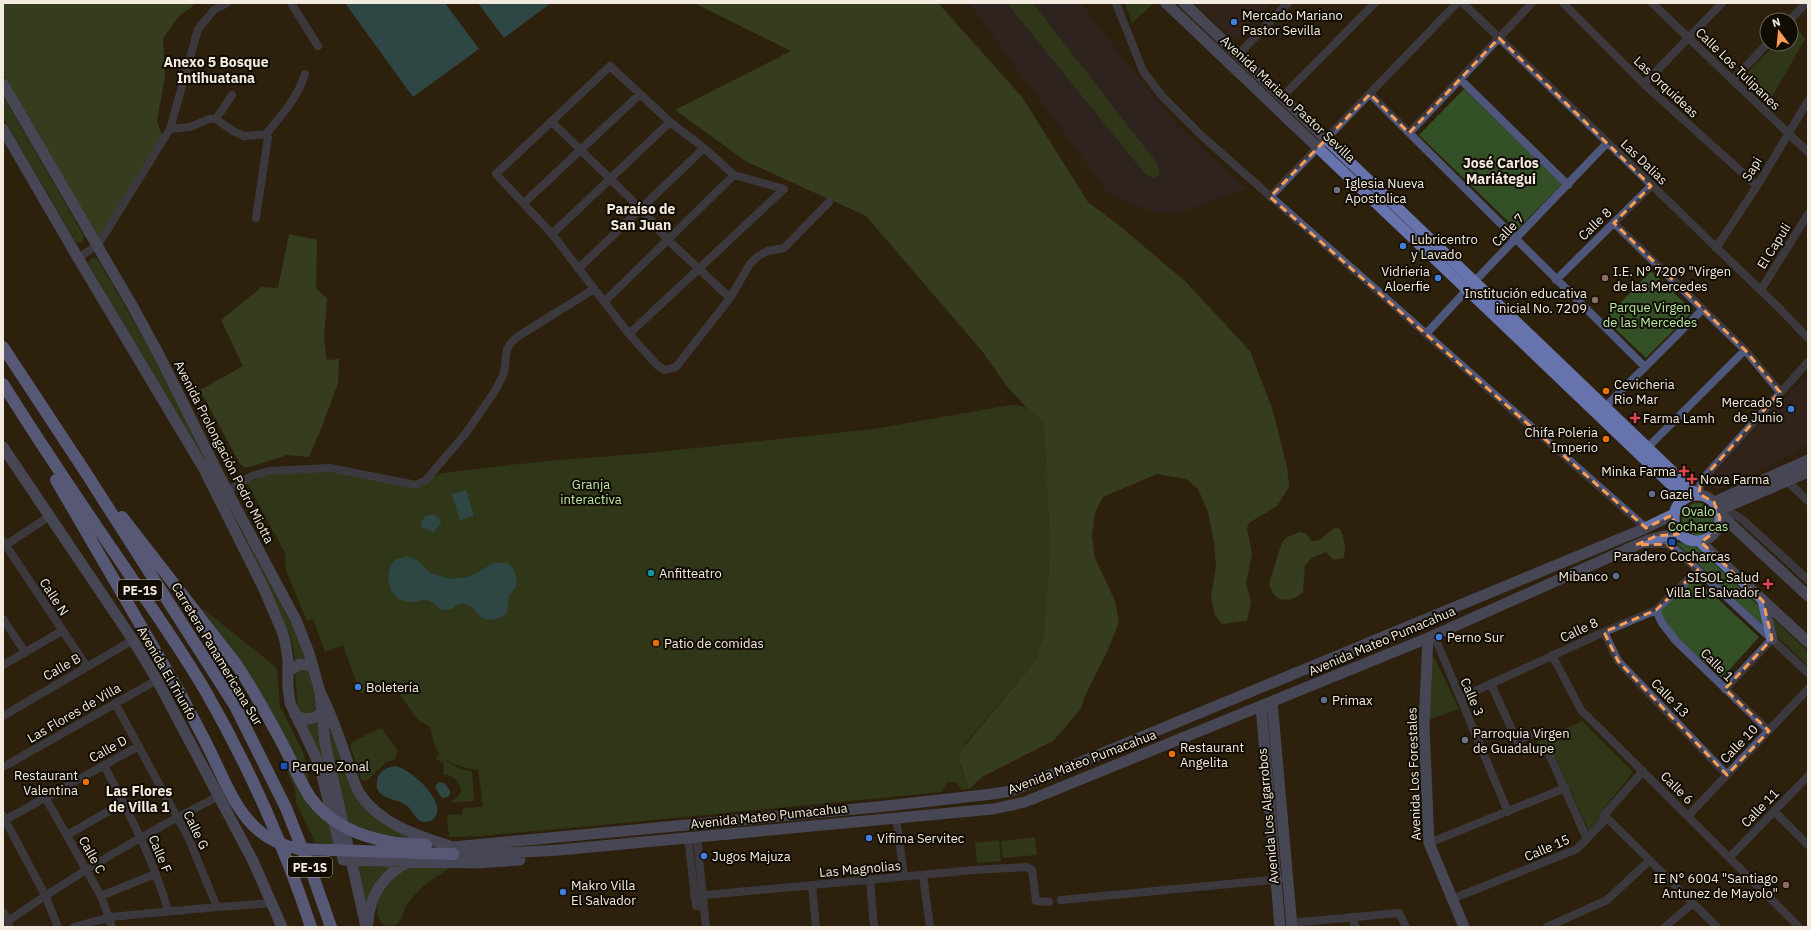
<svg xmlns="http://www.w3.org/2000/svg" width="1811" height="930" font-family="'IBM Plex Sans',sans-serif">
<rect width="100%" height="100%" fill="#2d210c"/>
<path fill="#36242c" d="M1194,3h78l-37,38z
M1808,374v70l-11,5 1,3 -81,38 -8,-12z"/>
<path fill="#2f2636" d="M969,3h112l52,68 43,53 70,65 -68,24 -26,-1 -44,-19z"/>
<path fill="#345027" d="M1007,3h26l123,159 4,9 -2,6 -5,1 -7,-3z
M1125,3h29l-22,20z
M1794,25l11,14 -37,65 -27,-25 35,-35h15v-16z
M1464,89l98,95 -45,46 -98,-95z
M3,96l81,140 -2,6 -3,1 -4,-2 -72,-124z
M92,258h5l55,95 66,132 -130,-222z
M1651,271l42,40 -47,47 -41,-39z
M1011,405c15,0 26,6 33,19l6,127 -6,81 -7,24 -9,14 -64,75 -4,21 9,23 -7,1 -6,-8h-9l-5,10 -340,33 -122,11 -31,1 -2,-22 15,-1 1,-6 20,-1 -5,-37c-16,-3 -36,-6 -43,-24 -2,-6 -3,-13 -5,-19l-13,-8 -21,-30 -17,-1 -19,5 -17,-48 -18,7 -12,-33 -6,2 -21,-50 -1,-18 -38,-70 21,-9 60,-2 83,15 31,-14 95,-11 111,-9 225,-24z
M1682 519a16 16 0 1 1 32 0a16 16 0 1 1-32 0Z
M239,523l52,100 15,35 -11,2 -4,-23 -32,-66z
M1675,542l16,2 8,5 59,56 8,24z
M1695,578l64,59 -37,41c-16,-15 -59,-48 -62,-70z
M202,608l75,60 3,38 23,46 4,15 2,19 -77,-135z
M1773,618l35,33v15l-31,-30z
M1434,657l25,52 -31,11 3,-60z
M303,669l6,2 5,11 2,25 -5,7h-9l-4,-5 -3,-33 3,-5z
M320,718l13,78 -29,-73z
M1582,721l51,51 -32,40 -1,10 -11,9 -36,-78 -9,4 -7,-15z
M378,729h3l2,1 15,21 -3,8 -10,4 -18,18h-3l-3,-2 -11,-34 3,-3z
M329,732h3l12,32 38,57 30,18 -45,-7 -21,-11 -20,-87z
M439,754c10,10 19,16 33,17l2,30 -23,2 10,-10c0,-11 -7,-18 -18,-19l1,-10 -9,-6z
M290,769l38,53 6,23 -19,-3 -19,-39 -1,-14 -8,-18z
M1035,837l2,18 -34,3 -2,-17z
M999,840l2,21 -24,2 -2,-20z
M356,864l38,1c-16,10 -24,23 -28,41z
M416,866l34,2c-17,10 -33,21 -44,38 -3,6 -4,12 -8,18l-6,2 -8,-1c-18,-17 2,-43 17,-54 4,-3 10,-4 15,-5z"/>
<path fill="#405d33" d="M3,3h190v3l-14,10 -16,22 2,38 -8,45 6,17 -64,100 -6,-3 -90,-161z
M694,3h244l84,94 66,105 33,25 65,55 64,69 22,57 5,19 10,40 2,20 -12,19 -28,17 -2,5 5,26 -6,29 5,19 -4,19 -25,3 -7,-9 -4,-18 5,-32 -2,-23 -6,-30 -10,-23 -12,-10 -29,-5 -54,23 -8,16 -3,23 3,22 20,43 4,21 -11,28 -22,44 -6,16 -27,31 -71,36 -13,12 -10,-28 3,-12 66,-79 9,-14 7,-24 6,-81 -6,-127 -6,-8 -12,-9 -20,-22 -24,-34 -116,-135 -119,-54 -72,-52 116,-59z
M289,234l28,6 -1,49 11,9 -3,41 3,21 12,-1 -1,24 -15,41 -14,33 -22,-2 -38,12h-5l-4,-3 -40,-74 43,-24 -22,-46 41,-33 16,1z
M1335,528l5,1c4,7 7,22 3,29l-9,2 -8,-8 -14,6 -7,7 -2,27c-13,12 -29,11 -34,-8l13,-42 5,-5 14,-5 5,2 6,7c12,0 13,-8 23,-13z"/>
<path fill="#317687" d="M345,3h100l34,46 -66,48z
M478,3h73l-47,35z
M466,490l8,26 -14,4 -8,-26z
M432,514l7,4 2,6 -8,8 -5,-3 -6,-1 -1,-4 3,-7z
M406,556l11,4 14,13 18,6 20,-2 25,-14h13l6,5 4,12 -1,7 -7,9 -2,16c-8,8 -20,11 -28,3 -4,-4 -6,-9 -12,-11 -9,-3 -14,7 -23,6 -7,-1 -10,-8 -16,-10 -7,0 -13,3 -19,2 -20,-2 -27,-28 -14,-42z
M395,766c15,2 54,37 39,52 -2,3 -7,4 -11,4 -8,-2 -10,-12 -17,-17 -11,-8 -35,-5 -28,-28 3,-7 10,-10 17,-11z
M439,782l5,1 6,7v4l-2,3 -6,1 -7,-11z"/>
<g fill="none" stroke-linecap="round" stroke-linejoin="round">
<path stroke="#4e577b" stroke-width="8" d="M291,3l27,43
M1116,3l27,68 18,24 41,41 444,392
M1463,3l315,304 30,31
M1563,3l81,81 113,102
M1652,3l156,149
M1790,20l16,-17
M1238,55l50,-52
M1460,79l108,106
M1733,80l34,-36
M1644,84l78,-81
M1370,94l275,273
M1282,97l93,-94
M216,119l16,-24
M551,121l89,87 28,32 62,58
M170,129l20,-2 19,-8h7l17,12 11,5 22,-2
M1409,133l123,-130
M266,134c15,-18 32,-37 39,-60
M784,189l-50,-14 -30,-27 -34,-26 -60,-56 -114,108 56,60 77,100 28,31 8,5 11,-3 54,-69 20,-34 8,-8 10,-5 16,-3 45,-46
M1270,197l187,-194
M524,203l116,-109
M256,218l12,-81 -2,-3
M1614,223l131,127 35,42
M552,234l118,-112
M1716,248l41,-62 51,-85
M78,258l20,-13 72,-116 28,-100 16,-19 13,-7
M578,269l126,-121
M1556,280l95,-94
M1761,290l47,-76
M604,302l130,-127
M629,334l155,-145
M1426,334l48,-52 133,-139
M1605,407l98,-98
M1648,447l97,-97
M1787,481l21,20
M227,491l25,-15 17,-5 61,-3 86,17 10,-5 40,-47 29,-42 9,-18 3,-24 4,-6 6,-6 77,-48
M1699,495l2,-14 107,-119
M1719,511h10l14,9 65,60
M3,541l84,126
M1647,544h20l7,4 134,125
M6,545l42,-28
M1656,610l6,13 14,18 93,90
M3,619l22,33
M1604,632l14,29 109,114
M1434,635l74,177
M1552,655l29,55 218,217
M3,665l59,-34
M1491,684l26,57 13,-6
M1725,689l47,-50
M1460,698l144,-66 52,-22 42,-40
M115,703l73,134 29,70
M3,716l130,-76
M1550,756l37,83
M104,765c24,47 50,95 64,146
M3,767l154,-87
M45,797l56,99 11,31
M1774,811l34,34
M1604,815l113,112
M3,816l42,79 13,32
M1688,816l120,-127
M896,817l8,59
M5,820l134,-74
M67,835l56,-32
M697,837l9,90
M688,838l8,68h8
M1429,843l136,-55
M1730,857l78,-81
M923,875l7,52
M870,880l4,47
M812,885l4,42
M101,896l54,-22
M694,896l280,-26 53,-3 5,3 4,31 13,1
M1452,899l125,-50 26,-27 1,-7 39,-44
M1061,900l220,-21
M3,912l5,9 1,6
M1351,917l5,10
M8,921c68,-47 137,-88 211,-125
M1291,923l108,-10 7,14
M74,927l36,-10 107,-10 56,-4
M1547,927l60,-27 43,-40
M1665,927l28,-24"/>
<path stroke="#6673ac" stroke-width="11" d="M1166,3c174,164 346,330 519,495
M1184,3l513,492
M3,84l130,223 25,46 69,138 69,129 13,33 11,39 5,51 41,184
M3,129l75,129 126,211 60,120 18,42 3,10 3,19v27l2,16 29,61 24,95
M3,447l130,193 24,40 96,181 29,66
M1674 518a23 23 0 1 1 46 0a23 23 0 1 1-46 0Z
M1714,502l94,-42
M1719,510l89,-38
M1720,514l88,82
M1699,541l109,101
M1763,601l9,38
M1428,638l-4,88 5,117 35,84
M289,671l11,-7 13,2
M320,692c11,21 18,42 26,65 4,12 7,26 14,37 21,31 59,42 93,53l424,-40 115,-13 19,-3 630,-261 33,-16
M1272,702l20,225
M1261,706l19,221
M295,715c9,5 19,6 26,-3
M453,854h40l66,-4 434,-41 32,-7 403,-164 220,-98 16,-4 17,-2
M343,860l133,3 44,-3
M368,922c2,-29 16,-48 42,-61"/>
<path stroke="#899cf6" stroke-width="12" d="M3,347l83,126 149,233 51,102 27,68 18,51
M3,384c39,62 80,123 122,184 27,41 56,81 81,124 43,75 78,153 105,235
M56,480l124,213
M122,517l114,147
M396,843l30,2
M394,852l59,2"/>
<path stroke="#899cf6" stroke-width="12" d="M236,664c17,25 31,51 46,79 9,17 17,37 28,54 20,28 54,41 86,46
M180,693c10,20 22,41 32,62 20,42 36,86 88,94l94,3"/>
</g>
<path d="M0 0H1811V930H0ZM1499,38l152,148 -37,37 131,127 35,42 -79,89 -2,13 15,8 6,16 -4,13 -15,11 62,59 9,38 -47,50 44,42 -42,44 -109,-114 -14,-29 52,-22 42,-40 -31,-26 -31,1 20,-9 22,-2 -6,-19 -26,13 -376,-331 100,-103 39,39z" fill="#2d210c" fill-opacity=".55" fill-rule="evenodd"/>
<path fill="none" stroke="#fc9d54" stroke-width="3" stroke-dasharray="8 5" stroke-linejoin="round" d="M1499,38l152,148 -37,37 131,127 35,42 -79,89 -2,13 15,8 6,16 -4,13 -15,11 62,59 9,38 -47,50 44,42 -42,44 -109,-114 -14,-29 52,-22 42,-40 -31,-26 -31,1 20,-9 22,-2 -6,-19 -26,13 -376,-331 100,-103 39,39z"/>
<g fill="#3f7fe0" stroke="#110c04" stroke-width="1.5">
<circle cx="1234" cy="22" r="4"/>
<circle cx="1403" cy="246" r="4"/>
<circle cx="1438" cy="278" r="4"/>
<circle cx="1791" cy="409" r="4"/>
<circle cx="1439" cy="637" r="4"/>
<circle cx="358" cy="687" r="4"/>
<circle cx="869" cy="838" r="4"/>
<circle cx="704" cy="856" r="4"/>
<circle cx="563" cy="892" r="4"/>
</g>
<g fill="#6b7280" stroke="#110c04" stroke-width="1.5">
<circle cx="1337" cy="190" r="4"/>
<circle cx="1465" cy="740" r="4"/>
</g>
<g fill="#8d6e63" stroke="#110c04" stroke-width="1.5">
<circle cx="1605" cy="278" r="4"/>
<circle cx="1595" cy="300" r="4"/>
<circle cx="1786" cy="885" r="4"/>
</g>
<g fill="#e8710a" stroke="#110c04" stroke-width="1.5">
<circle cx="1606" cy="391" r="4"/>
<circle cx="1606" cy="439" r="4"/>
<circle cx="656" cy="643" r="4"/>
<circle cx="1172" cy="754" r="4"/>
<circle cx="86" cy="782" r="4"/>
</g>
<g fill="#e0444e" stroke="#110c04" stroke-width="1.5">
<path d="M1633 412h4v4h4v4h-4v4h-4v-4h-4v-4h4z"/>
<path d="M1682 465h4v4h4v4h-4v4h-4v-4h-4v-4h4z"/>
<path d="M1690 473h4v4h4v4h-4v4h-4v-4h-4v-4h4z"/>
<path d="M1766 578h4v4h4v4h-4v4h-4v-4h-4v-4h4z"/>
</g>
<g fill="#5c6f8a" stroke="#110c04" stroke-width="1.5">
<circle cx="1652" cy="494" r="4"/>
<circle cx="1616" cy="576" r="4"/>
<circle cx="1324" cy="700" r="4"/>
</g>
<g fill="#1a4fb4" stroke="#110c04" stroke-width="1.5">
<rect x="1668" y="538" width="8" height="8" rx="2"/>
<rect x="280" y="762" width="8" height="8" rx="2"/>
</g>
<circle fill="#0f9aa8" stroke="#110c04" stroke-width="1.5" cx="651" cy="573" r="4"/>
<g text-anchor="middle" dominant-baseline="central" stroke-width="4" stroke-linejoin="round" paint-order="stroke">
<g fill="#110c04" stroke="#afa89d" stroke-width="1">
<rect x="118" y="580" width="44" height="20" rx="3"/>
<rect x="288" y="857" width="44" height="20" rx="3"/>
</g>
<g font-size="12" font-weight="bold" fill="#f3ebdf">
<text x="140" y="590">PE-1S</text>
<text x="310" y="867">PE-1S</text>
</g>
<g font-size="13" fill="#f3ebdf" stroke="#110c04" text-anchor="start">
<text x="1242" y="15">Mercado Mariano<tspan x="1242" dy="15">Pastor Sevilla</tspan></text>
<text x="1345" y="183">Iglesia Nueva<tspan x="1345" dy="15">Apostolica</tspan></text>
<text x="1411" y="239">Lubricentro<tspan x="1411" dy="15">y Lavado</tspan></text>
<text x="1430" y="271" text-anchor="end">Vidrieria<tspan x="1430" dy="15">Aloerfie</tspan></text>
<text x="1613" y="271">I.E. N° 7209 "Virgen<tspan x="1613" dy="15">de las Mercedes</tspan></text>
<text x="1587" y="293" text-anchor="end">Institución educativa<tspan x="1587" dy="15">inicial No. 7209</tspan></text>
<text x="1614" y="384">Cevicheria<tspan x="1614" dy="15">Rio Mar</tspan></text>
<text x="1783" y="402" text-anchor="end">Mercado 5<tspan x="1783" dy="15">de Junio</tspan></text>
<text x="1643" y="418">Farma Lamh</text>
<text x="1598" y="432" text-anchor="end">Chifa Poleria<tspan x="1598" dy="15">Imperio</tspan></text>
<text x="1676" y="471" text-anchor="end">Minka Farma</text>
<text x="1700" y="479">Nova Farma</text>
<text x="1660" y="494">Gazel</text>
<text x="1672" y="556" text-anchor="middle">Paradero Cocharcas</text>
<text x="659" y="573">Anfitteatro</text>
<text x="1608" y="576" text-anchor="end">Mibanco</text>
<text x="1759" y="577" text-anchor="end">SISOL Salud<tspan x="1759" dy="15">Villa El Salvador</tspan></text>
<text x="1447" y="637">Perno Sur</text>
<text x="664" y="643">Patio de comidas</text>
<text x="366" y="687">Boletería</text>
<text x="1332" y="700">Primax</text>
<text x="1473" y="733">Parroquia Virgen<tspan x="1473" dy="15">de Guadalupe</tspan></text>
<text x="1180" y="747">Restaurant<tspan x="1180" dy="15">Angelita</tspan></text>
<text x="292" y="766">Parque Zonal</text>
<text x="78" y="775" text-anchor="end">Restaurant<tspan x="78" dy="15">Valentina</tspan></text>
<text x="877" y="838">Vifima Servitec</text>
<text x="712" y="856">Jugos Majuza</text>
<text x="1778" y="878" text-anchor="end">IE N° 6004 "Santiago<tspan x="1778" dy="15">Antunez de Mayolo"</tspan></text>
<text x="571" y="885">Makro Villa<tspan x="571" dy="15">El Salvador</tspan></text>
</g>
<g font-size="13" fill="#f3ebdf" stroke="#110c04">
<text transform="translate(1738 69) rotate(44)">Calle Los Tulipanes</text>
<text transform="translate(1666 87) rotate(43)">Las Orquídeas</text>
<text transform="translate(1288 99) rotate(43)">Avenida Mariano Pastor Sevilla</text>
<text transform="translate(1644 162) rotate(44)">Las Dalias</text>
<text transform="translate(1752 169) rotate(-59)">Sapi</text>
<text transform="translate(1595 224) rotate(-44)">Calle 8</text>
<text transform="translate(1508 230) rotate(-46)">Calle 7</text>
<text transform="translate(1774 246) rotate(-58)">El Capuli</text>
<text transform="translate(224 452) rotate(63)">Avenida Prolongación Pedro Miotta</text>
<text transform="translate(54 597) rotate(57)">Calle N</text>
<text transform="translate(1579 630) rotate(-25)">Calle 8</text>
<text transform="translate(1382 641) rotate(-23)">Avenida Mateo Pumacahua</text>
<text transform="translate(217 654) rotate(59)">Carretera Panamericana Sur</text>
<text transform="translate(1717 665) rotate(45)">Calle 1</text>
<text transform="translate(62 667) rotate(-30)">Calle B</text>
<text transform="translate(167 673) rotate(60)">Avenida El Triunfo</text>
<text transform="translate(1472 697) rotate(67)">Calle 3</text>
<text transform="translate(1670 698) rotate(46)">Calle 13</text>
<text transform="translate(74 713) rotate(-30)">Las Flores de Villa</text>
<text transform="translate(1739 744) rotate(-46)">Calle 10</text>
<text transform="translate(108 749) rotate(-29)">Calle D</text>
<text transform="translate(1082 762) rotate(-21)">Avenida Mateo Pumacahua</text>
<text transform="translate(1414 774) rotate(-92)">Avenida Los Forestales</text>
<text transform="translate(1677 788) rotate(45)">Calle 6</text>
<text transform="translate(1760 808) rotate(-46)">Calle 11</text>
<text transform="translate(769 816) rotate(-6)">Avenida Mateo Pumacahua</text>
<text transform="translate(1268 816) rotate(-95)">Avenida Los Algarrobos</text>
<text transform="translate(196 830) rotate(64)">Calle G</text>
<text transform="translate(1547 848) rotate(-23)">Calle 15</text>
<text transform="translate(160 854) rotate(67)">Calle F</text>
<text transform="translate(92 855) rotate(61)">Calle C</text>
<text transform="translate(860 869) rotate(-5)">Las Magnolias</text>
</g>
<g font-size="13" fill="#b9e9a5" stroke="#110c04">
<text x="1650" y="307">Parque Virgen<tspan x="1650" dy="15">de las Mercedes</tspan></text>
<text x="591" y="484">Granja<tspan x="591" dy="15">interactiva</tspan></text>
<text x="1698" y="511">Ovalo<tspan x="1698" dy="15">Cocharcas</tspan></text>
</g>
<g font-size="14" font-weight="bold" fill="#f3ebdf" stroke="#110c04">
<text x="216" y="62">Anexo 5 Bosque<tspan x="216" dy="16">Intihuatana</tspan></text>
<text x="1501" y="163">José Carlos<tspan x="1501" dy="16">Mariátegui</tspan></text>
<text x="641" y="209">Paraíso de<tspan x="641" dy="16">San Juan</tspan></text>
<text x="139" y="791">Las Flores<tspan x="139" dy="16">de Villa 1</tspan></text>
</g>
</g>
<rect width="1811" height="930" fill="none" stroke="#f3ebdf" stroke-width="8"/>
<g transform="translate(1779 32) rotate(344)"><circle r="19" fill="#110c04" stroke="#6b655c"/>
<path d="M0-3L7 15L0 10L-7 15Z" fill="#fc9d54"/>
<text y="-6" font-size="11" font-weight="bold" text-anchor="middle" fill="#f3ebdf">N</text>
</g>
</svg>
